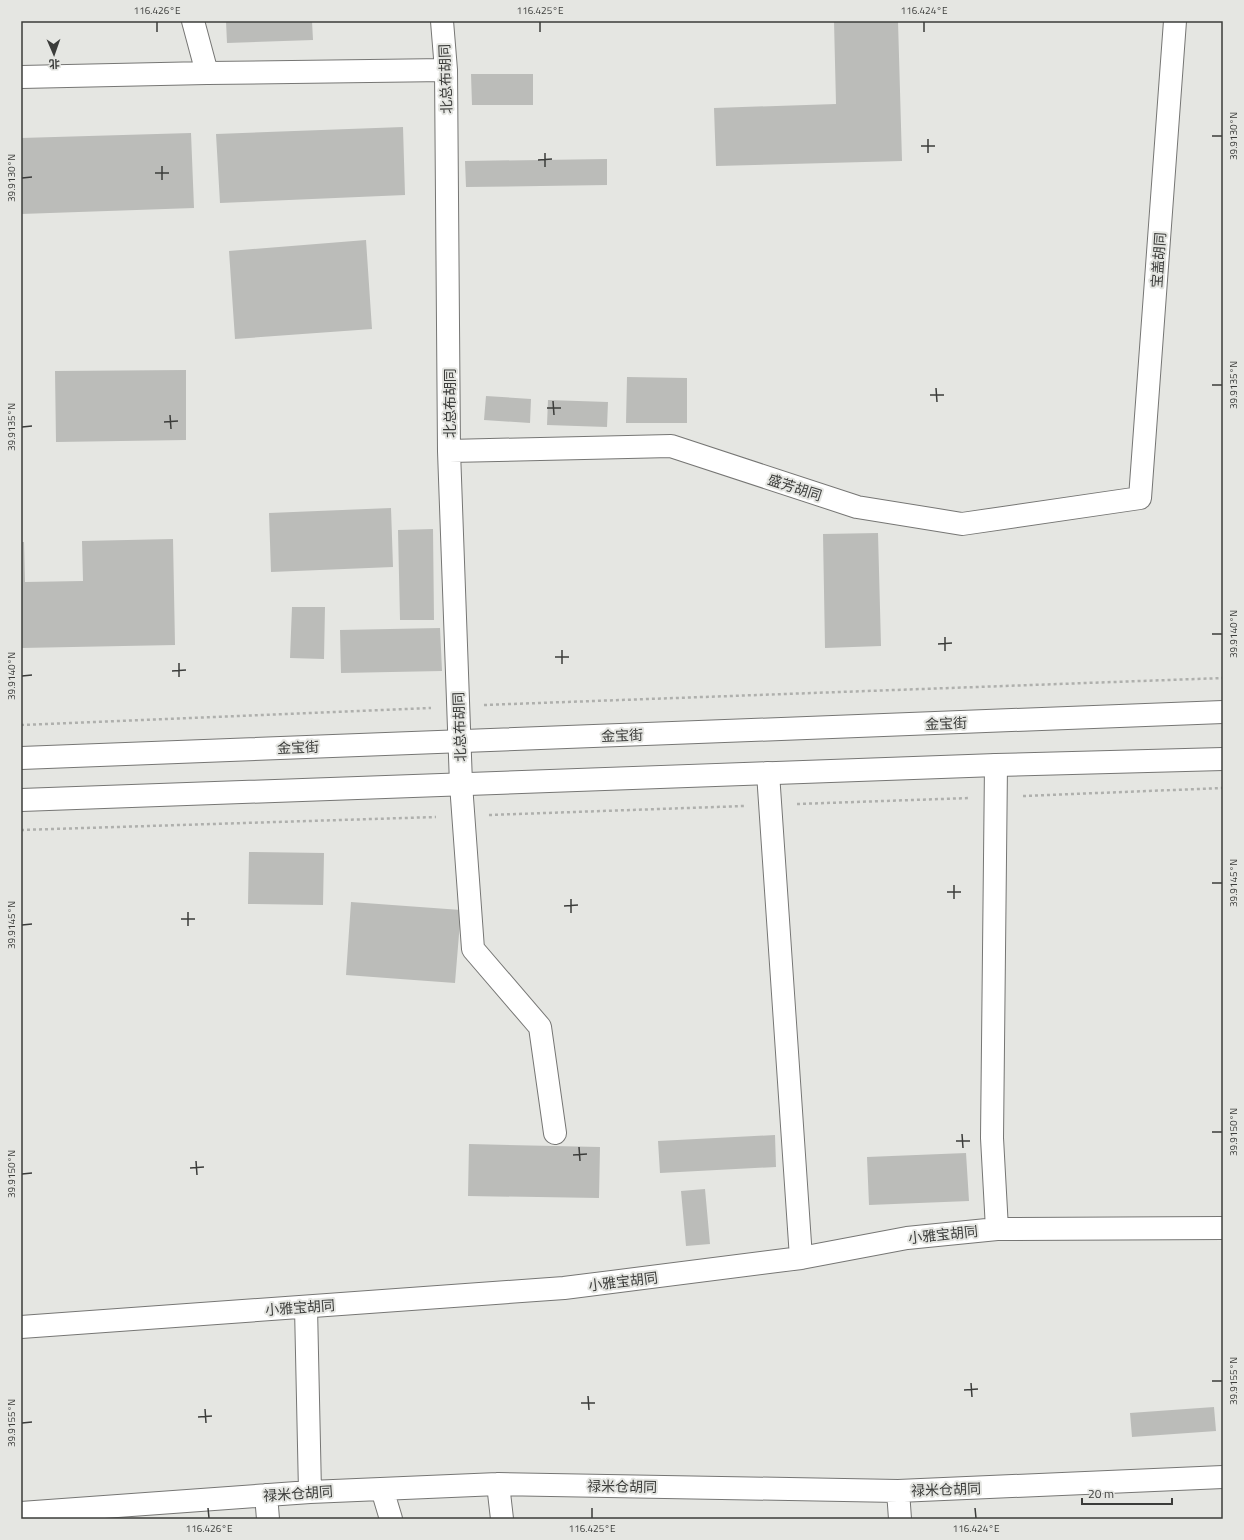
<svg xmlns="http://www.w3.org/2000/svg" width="1244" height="1540" font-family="'Titillium Web','Noto Sans SC',sans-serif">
<rect width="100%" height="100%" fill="#e5e6e2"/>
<path fill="#bbbcb9" d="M226,21h86l1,19 -86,3z
M834,21h64l4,140 -186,5 -2,-58 122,-4z
M471,74h62v31h-61z
M403,127l2,68 -185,8 -4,-69z
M191,133l3,75 -173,6v-76z
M607,159v26l-141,2 -1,-26z
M366,240l6,89 -137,10 -6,-88z
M186,370v70l-130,2 -1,-71z
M627,377l60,1v45h-61z
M486,396l45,3 -1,24 -46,-3z
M548,400l60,2 -1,25 -60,-2z
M391,508l2,59 -122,5 -2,-59z
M433,529l1,91h-34l-2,-90z
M878,533l3,113 -56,2 -2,-114z
M173,539l2,106 -154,3v-106h3l1,40 58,-1 -1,-40z
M292,607h33l-1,52 -34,-1z
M440,628l2,43 -101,2 -1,-43z
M249,852l75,1 -1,52 -75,-1z
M351,902l110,8 -6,73 -109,-8z
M775,1135l1,32 -116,6 -2,-32z
M469,1144l131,3 -1,51 -131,-2z
M966,1153l3,48 -100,4 -2,-48z
M705,1189l5,55 -24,2 -5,-55z
M1214,1407l2,24 -84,6 -2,-24z"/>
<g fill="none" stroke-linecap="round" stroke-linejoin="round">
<defs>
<path id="minor" d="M193,21l14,52
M442,21l4,49 3,381 12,333 12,165 67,78 15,106
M21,77l186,-4 239,-3
M449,451l222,-5 186,61 105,17 178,-26 35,-477
M996,765l-4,373 5,91
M768,773l33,485
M306,1307l4,185
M21,1327l543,-39 237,-30 106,-20 90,-9 226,-1
M498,1484l4,35
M382,1489l9,30
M898,1491l2,28
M266,1495l2,24
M21,1513l289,-21 188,-8 400,7 325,-14"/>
<path id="major" d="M21,758l1202,-46
M21,800l975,-35 227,-6"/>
</defs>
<use href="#minor" stroke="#767674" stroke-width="24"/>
<use href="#major" stroke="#767674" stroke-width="24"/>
<path stroke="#afb0ad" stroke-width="2.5" stroke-dasharray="3 3" stroke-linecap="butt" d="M484,705l739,-27
M21,725l410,-17
M1023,796l200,-8
M797,804l173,-6
M489,815l255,-9
M21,830l415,-13"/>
<use href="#minor" stroke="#fff" stroke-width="22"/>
<use href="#major" stroke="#fff" stroke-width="22"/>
</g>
<path fill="none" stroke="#3b3c3a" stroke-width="1.5" d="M157,22v10M540,22v10M924,22v10M1212,136h10M928,139v14M921,146h14M545,153v14M538,160l14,-1M162,166v14M155,173h14M22,178l10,-1M1212,385h10M936,388l1,14M930,395h14M553,401l1,14M547,408h14M170,415l1,14M164,422l14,-1M22,427l10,-1M1212,634h10M945,637v14M938,644l14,-1M562,650v14M555,657h14M179,663v14M172,671l14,-1M22,676l10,-1M1212,883h10M954,885v14M947,892h14M571,899v14M564,906l14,-1M188,912v14M181,919h14M22,925l10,-1M1212,1132h10M962,1134l1,14M956,1141h14M579,1147l1,14M573,1155l14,-1M196,1161l1,14M190,1168l14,-1M22,1174l10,-1M1212,1381h10M971,1383l1,14M964,1390l14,-1M588,1396l1,14M581,1403h14M205,1409l1,14M198,1417l14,-1M22,1423l10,-1M208,1508l1,10M592,1508v10M975,1508l1,10"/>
<g text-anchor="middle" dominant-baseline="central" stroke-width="4" stroke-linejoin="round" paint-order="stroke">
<g font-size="14" fill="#3b3c3a" stroke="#e5e6e2">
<text transform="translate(445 79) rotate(-92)">北总布胡同</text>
<text transform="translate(1158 260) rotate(-86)">宝盖胡同</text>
<text transform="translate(449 403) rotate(-90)">北总布胡同</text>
<text transform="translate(795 487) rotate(18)">盛芳胡同</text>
<text transform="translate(946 723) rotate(-2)">金宝街</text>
<text transform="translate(459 727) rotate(-92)">北总布胡同</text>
<text transform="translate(622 735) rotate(-2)">金宝街</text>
<text transform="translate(298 747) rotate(-2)">金宝街</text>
<text transform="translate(943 1234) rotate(-6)">小雅宝胡同</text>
<text transform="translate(623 1281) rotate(-7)">小雅宝胡同</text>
<text transform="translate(300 1307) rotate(-4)">小雅宝胡同</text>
<text transform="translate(622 1486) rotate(1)">禄米仓胡同</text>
<text transform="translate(946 1489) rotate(-2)">禄米仓胡同</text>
<text transform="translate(298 1493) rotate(-4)">禄米仓胡同</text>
</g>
</g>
<rect width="1244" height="1540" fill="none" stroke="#e5e6e2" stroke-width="44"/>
<g transform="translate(54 54) rotate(178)" stroke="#e5e6e2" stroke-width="3" paint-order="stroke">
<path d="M0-3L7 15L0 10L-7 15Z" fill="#3b3c3a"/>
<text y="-6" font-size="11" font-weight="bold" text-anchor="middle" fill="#3b3c3a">北</text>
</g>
<path d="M1082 1498v6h90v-6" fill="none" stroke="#3b3c3a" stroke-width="2"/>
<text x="1088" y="1498" font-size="12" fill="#3b3c3a" stroke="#e5e6e2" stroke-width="3" paint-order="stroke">20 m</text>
<rect x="22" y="22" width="1200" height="1496" fill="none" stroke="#3b3c3a" stroke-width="1.5"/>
<g font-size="10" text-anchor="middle" fill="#3b3c3a">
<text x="157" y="14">116.426°E</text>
<text x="540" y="14">116.425°E</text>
<text x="924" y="14">116.424°E</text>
<text transform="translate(1233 136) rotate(-90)" y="4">39.9130°N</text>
<text transform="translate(11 178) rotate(-90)" y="4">39.9130°N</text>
<text transform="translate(1233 385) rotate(-90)" y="4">39.9135°N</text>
<text transform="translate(11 427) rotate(-90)" y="4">39.9135°N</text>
<text transform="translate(1233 634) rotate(-90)" y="4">39.9140°N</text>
<text transform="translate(11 676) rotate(-90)" y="4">39.9140°N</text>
<text transform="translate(1233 883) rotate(-90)" y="4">39.9145°N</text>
<text transform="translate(11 925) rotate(-90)" y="4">39.9145°N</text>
<text transform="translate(1233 1132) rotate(-90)" y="4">39.9150°N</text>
<text transform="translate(11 1174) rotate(-90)" y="4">39.9150°N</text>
<text transform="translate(1233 1381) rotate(-90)" y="4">39.9155°N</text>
<text transform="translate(11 1423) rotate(-90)" y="4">39.9155°N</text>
<text x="209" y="1532">116.426°E</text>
<text x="592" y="1532">116.425°E</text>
<text x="976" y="1532">116.424°E</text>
</g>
</svg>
